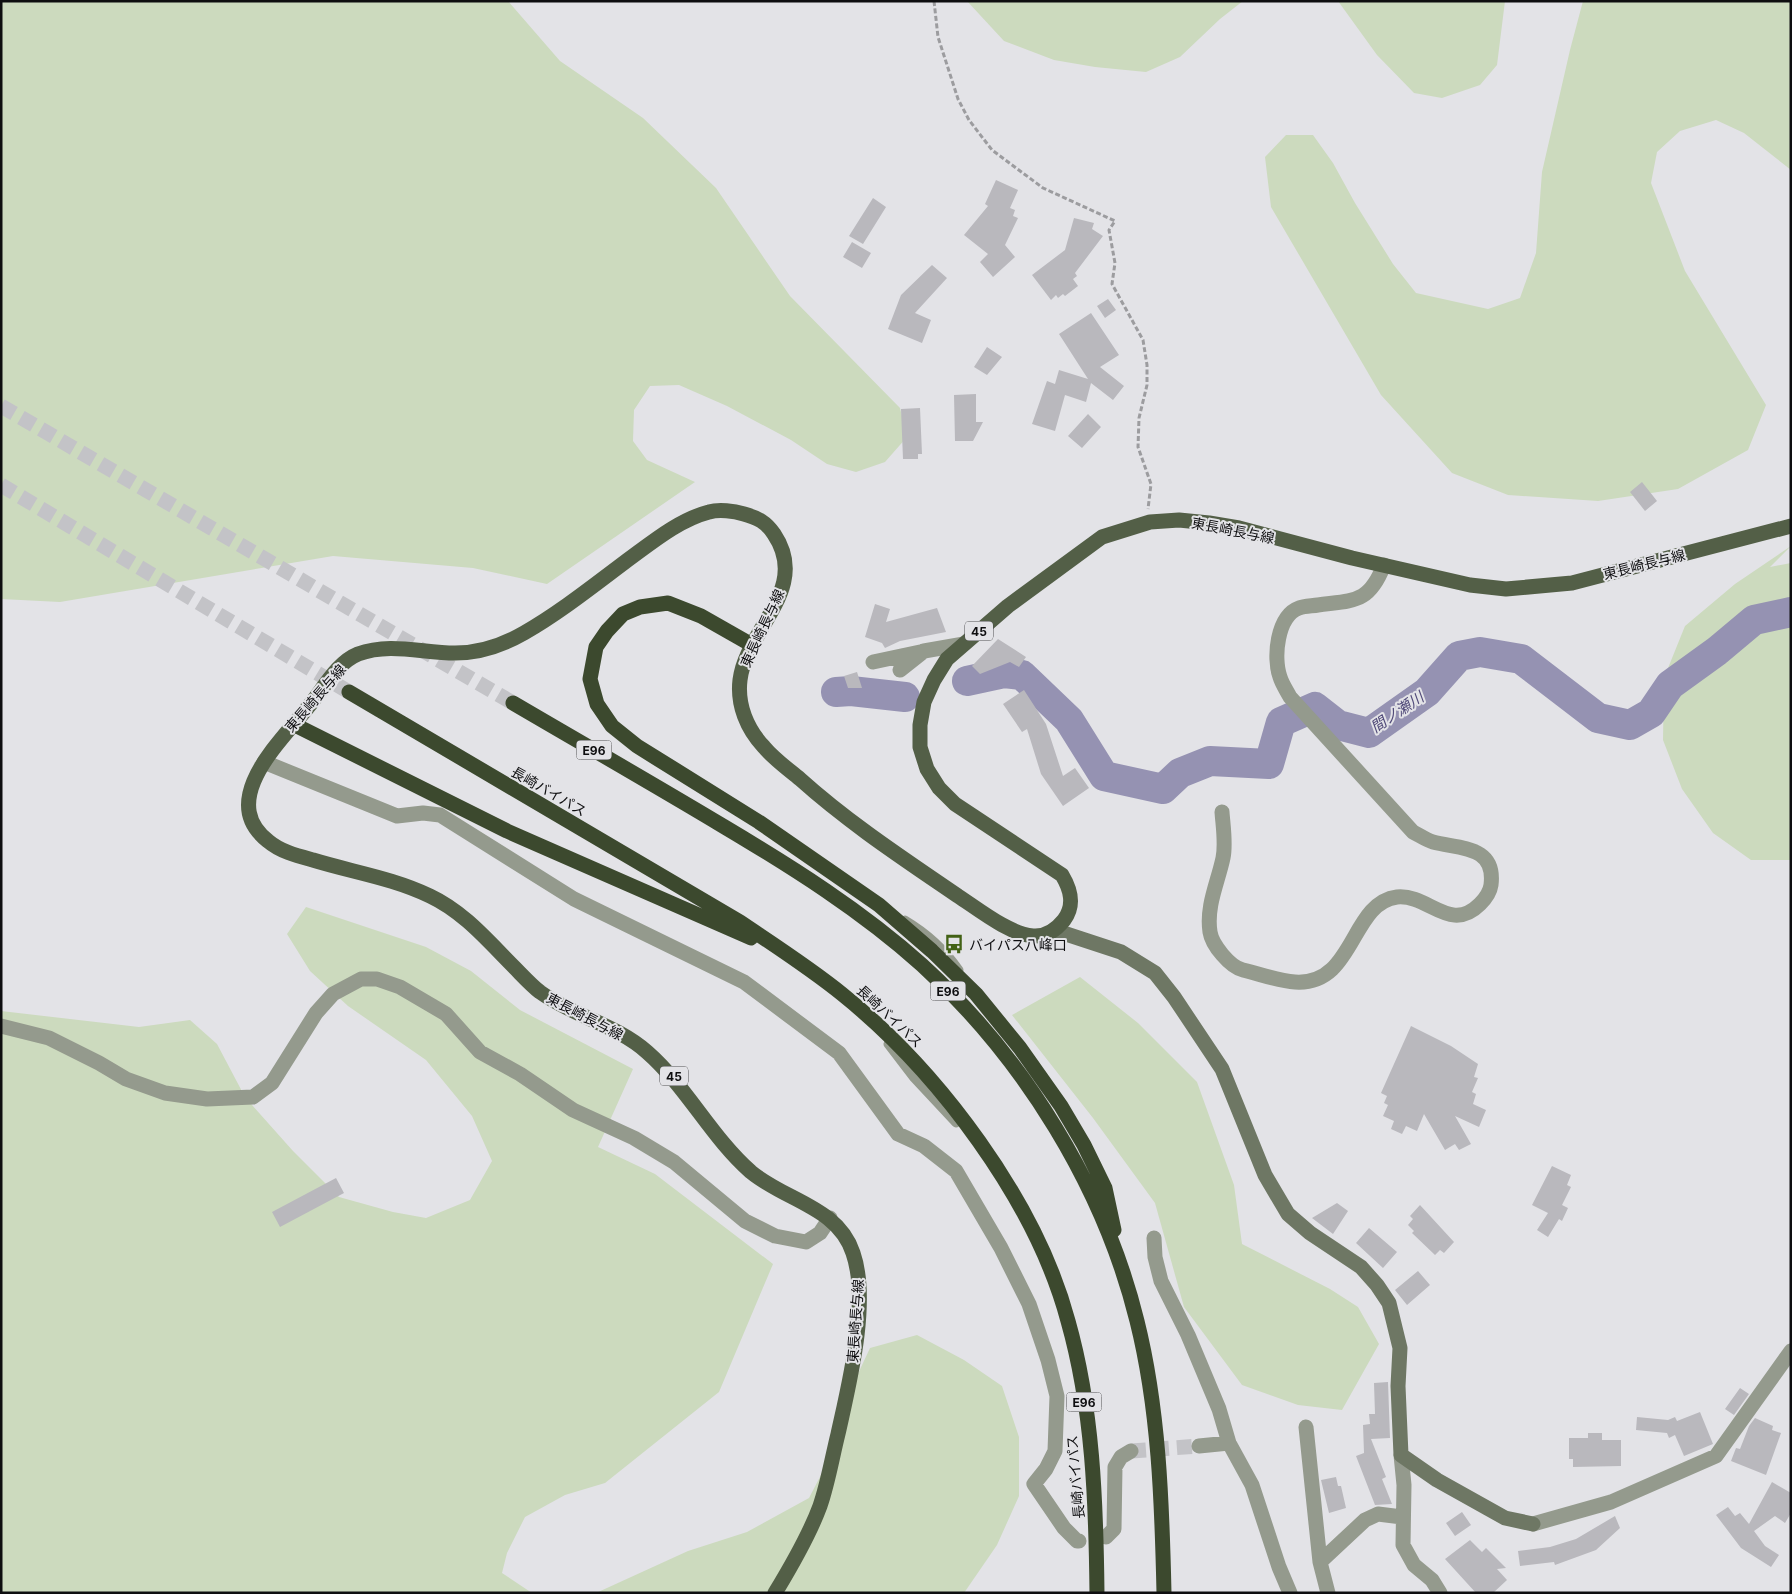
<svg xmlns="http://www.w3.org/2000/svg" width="1792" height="1594" font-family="Inter,'Noto Sans JP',sans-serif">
<rect width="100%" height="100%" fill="#e3e3e7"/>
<path fill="#ccdabe" d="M1,1h507l52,60 83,57 73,70 74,108 110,112 7,29 -22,25 -29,10 -29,-8 -36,-24 -64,-34 -48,-21 -29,1 -16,24 -1,31 14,19 48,22 -148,102 -74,-16 -140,-12 -273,46 -59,-3z
M967,1h276l-23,18 -40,38 -34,15 -51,-5 -41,-7 -50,-19z
M1338,1h167l-8,64 -17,20 -38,13 -28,-5 -37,-38z
M1583,1h208v169l-47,-37 -28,-13 -36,11 -23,21 -6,31 34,88 81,134 -18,45 -70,39 -80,12 -90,-6 -56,-22 -71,-78 -110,-188 -6,-50 21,-22h27l20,28 22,40 38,61 23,29 72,16 32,-11 16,-45 6,-81 28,-122z
M1791,546l-21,21 21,-4v297h-40l-38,-27 -31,-44 -19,-49 1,-62 21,-52 50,-42z
M306,907l120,40 45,24 49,39 113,59 -35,78 57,27 118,90 -54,128 -114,91 -40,12 -40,22 -18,36 -5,20 30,20h-531v-582l138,16 51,-7 27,24 28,53 48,54 46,46 54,15 33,6 44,-18 22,-39 -20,-45 -46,-56 -78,-54 -38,-35 -23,-37z
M1080,977l58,46 59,59 37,103 8,59 88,45 28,18 21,37 -37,66 -44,-5 -56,-20 -58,-78 -29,-104 -62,-85 -81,-103z
M917,1335l47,25 38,26 17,51v59l-22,49 -33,48h-368l92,-42 59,-19 62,-34 25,-48 15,-57 21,-45z"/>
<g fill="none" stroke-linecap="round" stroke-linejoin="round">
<path stroke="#9592b2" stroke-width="30" d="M967,681l37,-8 18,2 47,45 35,56 59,13 17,-16 30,-12 59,3 12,-42 34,-15 23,18 31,8 58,-41 32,-36 21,-4 41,7 77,59 32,7 21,-12 19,-28 47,-34 37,-31 37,-8
M836,692l15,-1 54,6"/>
</g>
<path fill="#b9b8bd" d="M996,180l22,10 -8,18 5,2 -2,6 5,2 -13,27 10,12 -22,20 -13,-15 8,-8 -24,-19 24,-29 -3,-2z
M873,198l13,9 -23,37 -14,-8z
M1074,218l20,5 -2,6 11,7 -28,37 2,3 -4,3 5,7 -13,10 -2,-2 -5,4 -2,-3 -5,5 -19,-25 33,-25z
M852,242l19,11 -9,15 -19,-11z
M932,265l15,13 -32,35 16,7 -9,23 -34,-14 13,-34z
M1108,299l8,11 -11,8 -8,-12z
M1091,313l28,42 -19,12 24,19 -11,14 -22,-17 -5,19 -21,-7 -10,36 -23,-7 15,-43 8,3 4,-14 29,9 -29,-45z
M987,347l15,10 -15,18 -13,-8z
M976,394v28h7l-10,19h-18l-1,-46z
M920,408l2,46h-4v5h-15l-2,-50z
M1088,414l13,13 -19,21 -14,-12z
M1642,482l15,19 -12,10 -15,-19z
M875,604l15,5 -4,13 51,-14 9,24 -46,9 -15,7 -3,-5 -17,-6z
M998,639l28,18 -7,10 -9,-5 -30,12 -8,-8z
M857,672l5,16h-14l-4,-12z
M1024,690l22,34 17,52 12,-8 14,20 -26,18 -22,-32 -14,-45 -5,3 -19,-28z
M1411,1026l40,20 27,18 -4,13 4,1 -6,14 4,2 -3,10 13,6 -7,17 -24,-11 16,28 -12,6 -4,-6 -10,6 -21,-36 -7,17 -11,-5 -4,8 -11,-5 3,-8 -11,-5 5,-11 -4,-2 3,-7 -6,-3z
M1552,1166l19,9 -4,10 4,2 -9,18 6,3 -6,13 -3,-2 -11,18 -11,-7 11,-17 -16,-8z
M336,1178l8,15 -64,34 -8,-15z
M1337,1203l11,8 -15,23 -21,-16z
M1420,1205l34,37 -10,11 -4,-3 -5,5 -23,-22 2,-2 -6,-6 5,-6 -3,-3z
M1369,1228l28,24 -14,16 -27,-25z
M1418,1271l12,14 -23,20 -12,-15z
M1388,1382l2,56 -19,1 15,38 -4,2 10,25 -17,1 -19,-49 8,-3 -1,-28 7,-1 -1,-10h6l-1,-31z
M1740,1388l9,6 -15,21 -9,-6z
M1700,1412l13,32 -29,12 -9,-21 -6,3 -2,-5 -31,-3 1,-13 31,3 7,-3 2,4z
M1755,1418l18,8 -1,4 9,3 -15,42 -35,-14 5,-13 4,1 9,-23z
M1588,1433h14v7h19v26l-48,1v-8h-4v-21h19z
M1336,1477l2,9h3l5,22 -17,5 -8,-33z
M1772,1482l19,11v20l-6,10 -10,-7 -21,15 11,15 14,9 -8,12 -30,-19 -25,-33 12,-8 7,9 5,-3 9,11z
M1462,1512l9,13 -16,11 -9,-13z
M1615,1516l5,12 -24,22 -41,15 -1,-3 -34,4 -2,-15 32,-4 26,-8z
M1470,1540l12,12 4,-4 20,20 -9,1 10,11 -14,13h-17l-31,-34z"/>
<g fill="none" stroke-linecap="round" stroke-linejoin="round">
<path stroke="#c3c3c7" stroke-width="15" stroke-dasharray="15 8" stroke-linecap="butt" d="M1131,1451l68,-5"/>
<path stroke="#c3c3c7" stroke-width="15" stroke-dasharray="15 8" stroke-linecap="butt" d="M1,406l512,297
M1,485l348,207"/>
<path stroke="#9c9c9f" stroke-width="3" stroke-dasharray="5 2.5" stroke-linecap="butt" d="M934,1l4,36 20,62 11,21 23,30 51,38 72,33 -6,9 6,33 -3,21 31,56 4,25v20l-8,33 -1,29 13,37 -3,25"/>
<path stroke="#949a8d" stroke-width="9" d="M905,920c22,13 39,28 54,50
M888,1044l26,34 42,45"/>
<path stroke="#949a8d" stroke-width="15" d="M873,662l47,-10
M900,670l24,-19 40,-7
M264,762l133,54 26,-3 17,2 134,84 170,83 95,71 59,81 26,12 32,25 45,77 28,56 19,56 9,36 -2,55 -9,18 -12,15 30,44 13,13h2
M1222,812c1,14 4,32 1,46 -5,24 -17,48 -13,74 2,13 20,35 33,38 17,4 35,11 52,12 60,4 55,-79 102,-85 32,-3 53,37 83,7 5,-5 10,-12 11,-19 5,-40 -32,-36 -58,-43 -7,-2 -14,-7 -20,-10l-123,-135c-3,-6 -8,-13 -10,-20 -7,-19 -3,-61 19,-69 5,-2 13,-2 19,-3 37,-5 51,-2 66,-40
M1,1026l48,12 50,25 27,16 39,14 42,6 46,-2 19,-14 44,-70 17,-19 28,-15h16l23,8 46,27 34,38 40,22 53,36 61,28 40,24 71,59 30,15 31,6 14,-9 10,-15
M1154,1238l1,19 6,24 27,54 31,74 10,34 23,42 27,82 11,26
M1306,1427l14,135
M1199,1446l30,-3
M1401,1455l3,30 -1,60 11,20 18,15 8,13
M1533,1524l78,-22 105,-46 75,-105
M1106,1537l8,-8 1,-62 6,-10 10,-6
M1328,1593l-8,-31 45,-42 13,-6 24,3"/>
<path stroke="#6e7764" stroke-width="15" d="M1054,930l67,22 34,21 19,24 48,72 43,106 23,39 22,19 51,34 16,18 12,18 11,45 -2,38 3,69 36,25 68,38 28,6"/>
<path stroke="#535f47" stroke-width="15" d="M775,1593c17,-28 34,-57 45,-87 8,-23 12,-48 18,-72 11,-50 32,-132 15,-181 -15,-46 -67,-52 -102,-81 -40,-35 -64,-85 -104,-120 -30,-27 -74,-36 -107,-60 -9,-7 -18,-17 -26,-25 -26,-26 -50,-55 -84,-71 -37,-18 -78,-24 -117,-36 -15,-4 -32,-8 -45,-19 -52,-41 14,-101 40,-134 15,-17 28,-44 50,-53 32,-12 64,-1 97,-1 25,0 48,-8 69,-20 35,-20 69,-47 101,-71 25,-18 53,-42 84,-50 10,-3 25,-1 35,2 14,4 22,8 30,20 37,55 -28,95 -34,146 -3,25 7,49 24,67 10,12 24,22 36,32 49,44 104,80 158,117 20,13 51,38 75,40 13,1 23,-6 31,-16 11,-15 7,-30 -2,-45l-107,-71 -16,-16 -12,-19 -7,-22v-22l4,-23 10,-22 13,-21 61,-53 94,-69 48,-15 29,-2 30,3 30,5 113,30 118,27 36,4 66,-6 219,-57"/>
<path stroke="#3c492e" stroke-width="15" d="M752,645l-51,-29 -33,-13 -28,4 -17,7 -16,17 -11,16 -6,32 7,25 15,22 25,20 122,76 120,83 53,46 44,43 44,54 41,58 23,39 21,43 9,42
M349,692l391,230c34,23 70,46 102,72 96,77 194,207 226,327 25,88 28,181 29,272
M513,703c70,41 140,81 210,123 69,41 139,85 199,139 102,93 182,222 215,356 22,88 25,182 27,272
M293,724l214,107 244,107"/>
</g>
<defs>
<symbol id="bus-bare" viewBox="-9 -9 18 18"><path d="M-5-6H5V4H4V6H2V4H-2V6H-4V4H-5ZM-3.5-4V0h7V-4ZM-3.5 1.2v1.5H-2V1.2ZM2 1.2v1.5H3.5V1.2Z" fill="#426115" stroke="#e3e3e7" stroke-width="2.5" paint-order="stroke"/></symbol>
</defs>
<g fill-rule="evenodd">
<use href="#bus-bare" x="940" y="930" width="28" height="28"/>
</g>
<g text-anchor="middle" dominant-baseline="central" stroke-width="4" stroke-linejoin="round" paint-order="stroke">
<g fill="#e3e3e7" stroke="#4e4e50" stroke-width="1">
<rect x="965" y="621.5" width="28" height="19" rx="4"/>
<rect x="576.5" y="740.5" width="35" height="19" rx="4"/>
<rect x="930.5" y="981.5" width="35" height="19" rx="4"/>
<rect x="660" y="1066.5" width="28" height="19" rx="4"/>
<rect x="1066.5" y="1392.5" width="35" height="19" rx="4"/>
</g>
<g font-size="12" font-weight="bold" fill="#0e0e10">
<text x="979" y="631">45</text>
<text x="594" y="750">E96</text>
<text x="948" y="991">E96</text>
<text x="674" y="1076">45</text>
<text x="1084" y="1402">E96</text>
</g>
<g font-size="14" fill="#0e0e10" stroke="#e3e3e7">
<text transform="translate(1233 530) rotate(11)">東長崎長与線</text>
<text transform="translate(1644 564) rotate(-14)">東長崎長与線</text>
<text transform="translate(762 628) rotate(-65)">東長崎長与線</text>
<text transform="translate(315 698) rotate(-49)">東長崎長与線</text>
<text transform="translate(549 791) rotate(30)">長崎バイパス</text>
<text transform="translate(585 1016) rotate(28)">東長崎長与線</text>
<text transform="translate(890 1016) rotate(43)">長崎バイパス</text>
<text transform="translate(855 1321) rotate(-86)">東長崎長与線</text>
<text transform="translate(1075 1477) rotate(-95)">長崎バイパス</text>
</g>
<g font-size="14" fill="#0e0e10" stroke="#e3e3e7" text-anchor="start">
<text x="969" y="944">バイパス八峰口</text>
</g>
<g font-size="15" font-style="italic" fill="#504a79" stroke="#e3e3e7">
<text transform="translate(1397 712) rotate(-34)">間ノ瀬川</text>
</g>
</g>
<rect width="1792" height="1594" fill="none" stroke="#0e0e10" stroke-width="5"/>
</svg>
